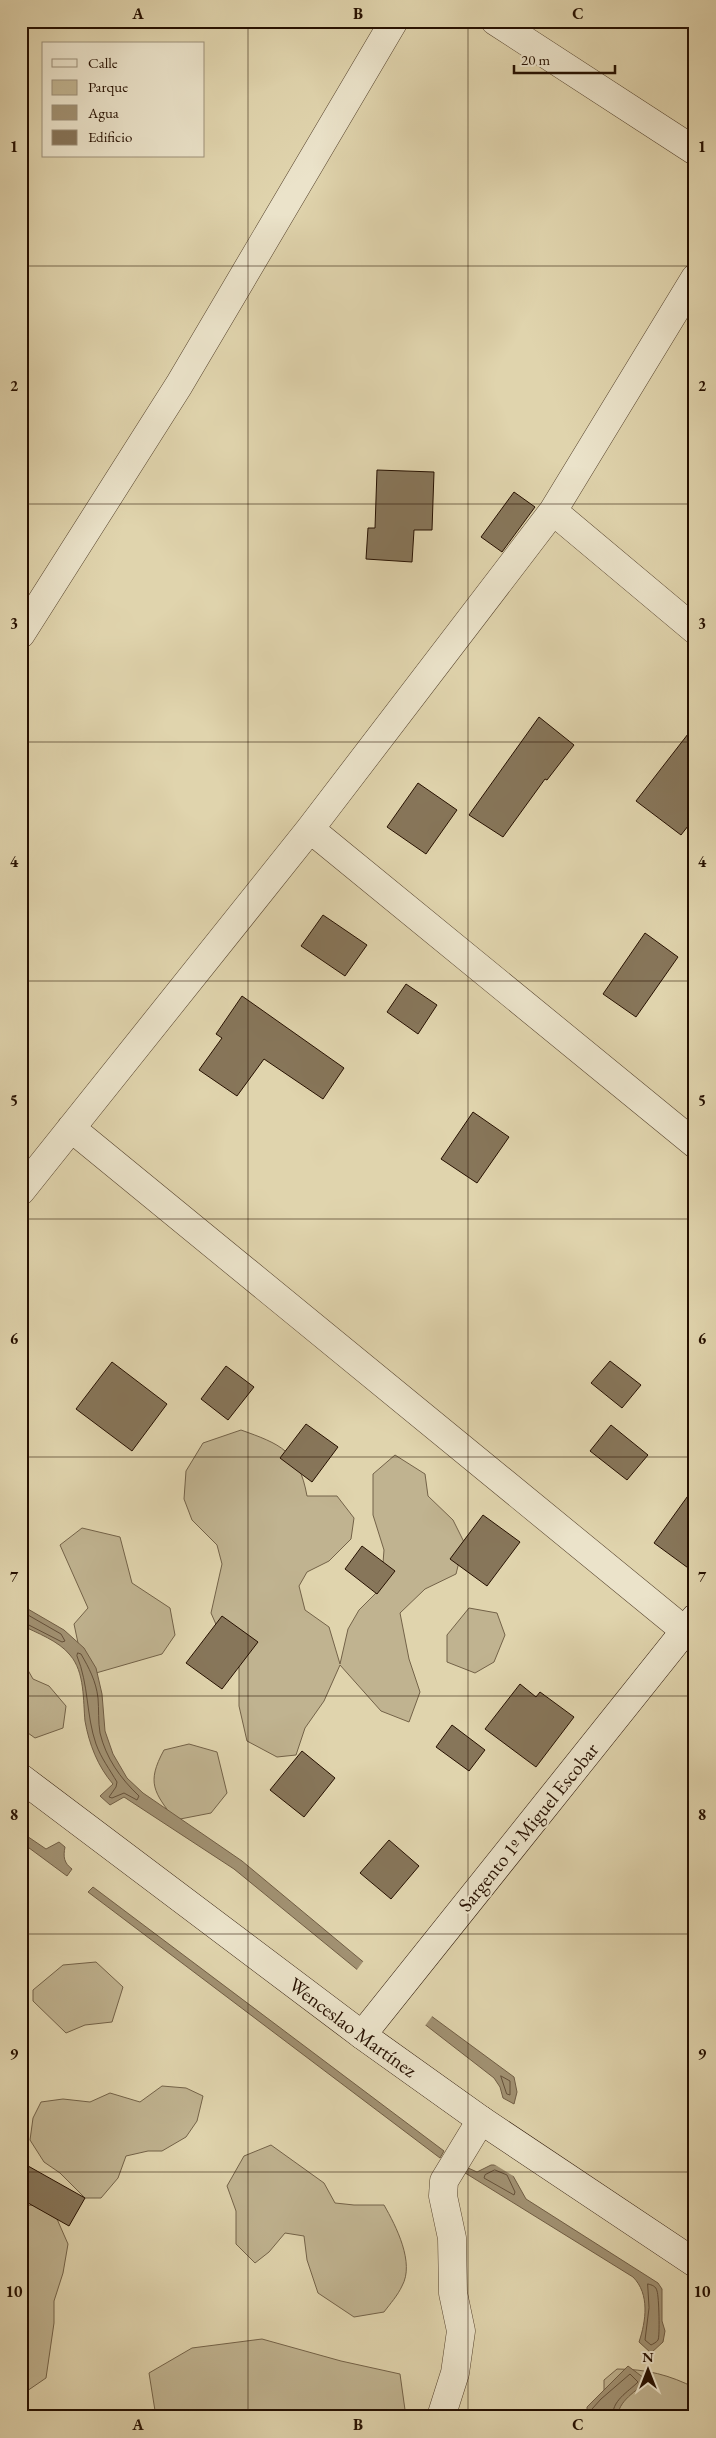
<svg xmlns="http://www.w3.org/2000/svg" width="716" height="2438" font-family="'EB Garamond',serif">
<rect width="100%" height="100%" fill="#e0d4ad"/>
<filter id="stains"><feTurbulence type="fractalNoise" baseFrequency=".004" numOctaves="4"/><feColorMatrix values="0 0 0 0 .2 0 0 0 0 .09 0 0 0 0 .02 0 0 0 .5 -.17"/></filter>
<radialGradient id="worn" r=".72"><stop offset=".6" stop-color="#630" stop-opacity="0"/><stop offset="1" stop-color="#630" stop-opacity=".3"/></radialGradient>
<path fill="#c0b390" stroke="#736248" d="M241,1430c39,14 58,21 66,66h30l17,22 -3,21 -22,22 -22,11 -8,14 6,24 24,17 11,37 8,-35 11,-19 22,-22 3,-38 -11,-35v-41l22,-19 30,19 3,22 25,24 11,22 -8,32 -31,15 -25,24 9,46 11,33 -11,30 -28,-11 -41,-46 -16,36 -19,27 -9,27 -19,2 -30,-16 -8,-35v-49l-17,-19 -11,-25 11,-49 -5,-19 -25,-25 -8,-21 2,-28 17,-28z
M82,1528l38,9 12,46 38,25 5,27 -13,19 -66,19 -14,-11 -8,-38 14,-16 -28,-63z
M469,1608l28,5 8,22 -11,27 -19,11 -28,-11v-27z
M21,1658l12,21 16,7 17,20 -3,22 -28,10 -14,-10z
M189,1744l28,8 10,41 -16,20 -36,7c-21,-28 -29,-37 -11,-70z
M96,1962l27,25 -11,35 -27,3 -19,8 -33,-32v-11l30,-25z
M162,2086l24,2 17,8 -6,25 -11,16 -24,14h-14l-22,5 -8,22 -17,20h-16l-25,-25 -16,-11 -14,-22 3,-22 8,-16 22,-3 27,3 20,-9 30,9z
M271,2145l53,38 11,20 19,2h30c12,21 31,58 18,81 -4,9 -12,18 -18,26l-30,5 -36,-24 -11,-33 -3,-24 -19,-3 -16,19 -14,11 -19,-19v-33l-9,-25 17,-30z
M33,2205l24,14 11,25 -5,29 -9,28v22l-8,55 -19,13 -6,-1v-184z
M262,2339l79,22 59,13 6,43h-250l-7,-44 43,-25z
M617,2369c29,0 53,6 78,19v29h-91v-37z"/>
<path fill="#a19172" stroke="#705d44" d="M21,1605l43,25 20,18 12,20 6,26 3,37 8,23 14,24 16,15 99,68 131,109 -8,6 -131,-107 -110,-72 -14,8 -10,-9 13,-12c-15,-17 -24,-40 -28,-63 -2,-20 0,-49 -15,-66 -11,-14 -33,-22 -49,-30z
M21,1832l25,17 13,-7 6,5c-2,10 -1,16 7,22l-5,7 -46,-34z
M93,1887l351,264 -4,7 -352,-266z
M419,2007l95,70 3,15 -3,12 -11,-6 -3,-11 -6,-9 -80,-62z
M491,2165h5l16,9 14,25 132,84 4,6v32l3,10 -2,11 -12,11 -12,-11c7,-21 11,-48 -6,-65l-171,-106 4,-4 11,5z
M628,2366l20,15c-11,9 -31,21 -30,36h-31v-10z"/>
<path fill="#e0d4ad" d="M365,1959l10,11 -10,8 -9,-7z
M419,2005l14,10 -9,12 -13,-10z
M497,2162l14,7 7,10 -26,-16z"/>
<g fill="none" stroke-linecap="round" stroke-linejoin="round">
<path stroke="#645039" stroke-width="1" d="M21,1611l40,23 4,7 -3,1 -41,-21
M78,1653l3,1c8,14 15,27 17,44 1,11 0,24 2,35 6,25 20,45 39,63l-2,4 -13,-7 -12,5 -3,-1 7,-10 1,-5c-7,-12 -16,-24 -21,-38 -10,-29 -7,-59 -19,-88z
M501,2076l9,5v14l-3,-1z
M495,2170l12,5 8,17 -1,3 -30,-17 1,-3z
M648,2284c4,1 8,2 9,7 2,5 3,46 1,49 -1,2 -5,4 -7,5l-6,-5 4,-32z
M592,2417v-8l9,-10 29,-25 8,8c-10,10 -27,19 -25,35"/>
</g>
<path fill="#87765a" stroke="#261000" d="M377,470l57,2 -2,58h-18l-2,32 -46,-3 2,-31h7z
M514,492l21,15 -33,45 -21,-15z
M539,717l35,28 -27,35 -2,-1 -42,58 -34,-22z
M695,725v92l-14,18 -45,-34z
M418,783l39,27 -31,44 -39,-27z
M323,915l44,30 -22,31 -44,-30z
M645,933l33,24 -42,60 -33,-23z
M406,984l31,21 -19,29 -31,-22z
M242,996l102,72 -21,31 -59,-40 -27,37 -38,-26 23,-32 -6,-4z
M473,1112l36,25 -32,46 -36,-24z
M610,1361l31,24 -19,23 -31,-25z
M112,1362l55,42 -35,47 -56,-42z
M226,1366l28,21 -26,33 -27,-21z
M306,1424l32,23 -26,35 -32,-24z
M611,1425l37,30 -21,25 -37,-29z
M695,1486v87l-41,-30z
M483,1515l37,27 -33,44 -37,-27z
M362,1546l33,25 -18,23 -32,-25z
M222,1616l36,26 -36,47 -36,-26z
M520,1684l16,13 4,-5 34,25 -38,50 -51,-38z
M452,1725l33,25 -16,21 -33,-24z
M302,1751l33,27 -31,39 -34,-27z
M389,1840l30,26 -28,33 -31,-26z
M21,2162l64,36 -16,28 -48,-27z"/>
<g fill="none" stroke-linecap="round" stroke-linejoin="round">
<defs>
<path id="street" d="M495,21l200,130
M553,511l142,119
M21,634l158,-249 215,-364
M310,829l385,315
M71,1128l624,511
M21,1191l289,-362 243,-318 142,-233
M441,2417l14,-44 6,-42 -8,-38 -1,-55 -9,-42 1,-15 37,-61"/>
<g id="secondary">
<path id="s1" d="M21,1778l341,257 119,85 214,143"/>
<path d="M362,2035l333,-417"/>
</g>
</defs>
<use href="#street" stroke="#54412b" stroke-width="29"/>
<use href="#secondary" stroke="#261000" stroke-width="29"/>
<use href="#street" stroke="#ebe3ca" stroke-width="28"/>
<use href="#secondary" stroke="#ebe3ca" stroke-width="28"/>
</g>
<path fill="none" stroke="#261000" stroke-width="1" stroke-opacity="0.55" d="M248,21v2396M468,21v2396M21,266h674M21,504h674M21,742h674M21,981h674M21,1219h674M21,1457h674M21,1696h674M21,1934h674M21,2172h674"/>
<g text-anchor="middle" dominant-baseline="central" stroke-width="4" stroke-linejoin="round" paint-order="stroke">
<g font-size="20" fill="#261000" stroke="#ebe3ca">
<text transform="translate(528 1827) rotate(-51)">Sargento 1º Miguel Escobar</text>
<text stroke="none"><textPath href="#s1" startOffset="415">Wenceslao Martínez</textPath></text>
</g>
</g>
<rect width="716" height="2438" fill="none" stroke="#e0d4ad" stroke-width="55"/>
<rect x="42" y="42" width="162" height="115" fill="#ebe3ca" stroke="#9c8f79"/>
<rect x="52" y="59" width="25" height="8" fill="#ebe3ca" stroke="#9c8f79"/>
<text x="88" y="68" font-size="15" fill="#261000">Calle</text>
<rect x="52" y="80" width="25" height="15" fill="#c0b390" stroke="#9c8f79"/>
<text x="88" y="92" font-size="15" fill="#261000">Parque</text>
<rect x="52" y="105" width="25" height="15" fill="#a19172" stroke="#9c8f79"/>
<text x="88" y="118" font-size="15" fill="#261000">Agua</text>
<rect x="52" y="130" width="25" height="15" fill="#87765a" stroke="#9c8f79"/>
<text x="88" y="142" font-size="15" fill="#261000">Edificio</text>
<g transform="translate(648 2370)" stroke="#ebe3ca" stroke-width="4" paint-order="stroke">
<path d="M0-4L9 19L0 12L-9 19Z" fill="#261000"/>
<text y="-8" font-size="14" font-weight="bold" text-anchor="middle" fill="#261000">N</text>
</g>
<path d="M514 65v8h101v-8" fill="none" stroke="#261000" stroke-width="2.5"/>
<text x="521" y="65" font-size="15" fill="#261000" stroke="#ebe3ca" stroke-width="4" paint-order="stroke">20 m</text>
<rect x="28" y="28" width="660" height="2382" fill="none" stroke="#261000" stroke-width="2"/>
<g font-size="16" text-anchor="middle" font-weight="bold" fill="#261000">
<text x="138" y="19">A</text>
<text x="358" y="19">B</text>
<text x="578" y="19">C</text>
<text x="14" y="152">1</text>
<text x="702" y="152">1</text>
<text x="14" y="391">2</text>
<text x="702" y="391">2</text>
<text x="14" y="629">3</text>
<text x="702" y="629">3</text>
<text x="14" y="867">4</text>
<text x="702" y="867">4</text>
<text x="14" y="1106">5</text>
<text x="702" y="1106">5</text>
<text x="14" y="1344">6</text>
<text x="702" y="1344">6</text>
<text x="14" y="1582">7</text>
<text x="702" y="1582">7</text>
<text x="14" y="1820">8</text>
<text x="702" y="1820">8</text>
<text x="14" y="2059">9</text>
<text x="702" y="2059">9</text>
<text x="14" y="2297">10</text>
<text x="702" y="2297">10</text>
<text x="138" y="2430">A</text>
<text x="358" y="2430">B</text>
<text x="578" y="2430">C</text>
</g>
<rect width="100%" height="100%" filter="url(#stains)"/>
<rect width="100%" height="100%" fill="url(#worn)"/>
</svg>
